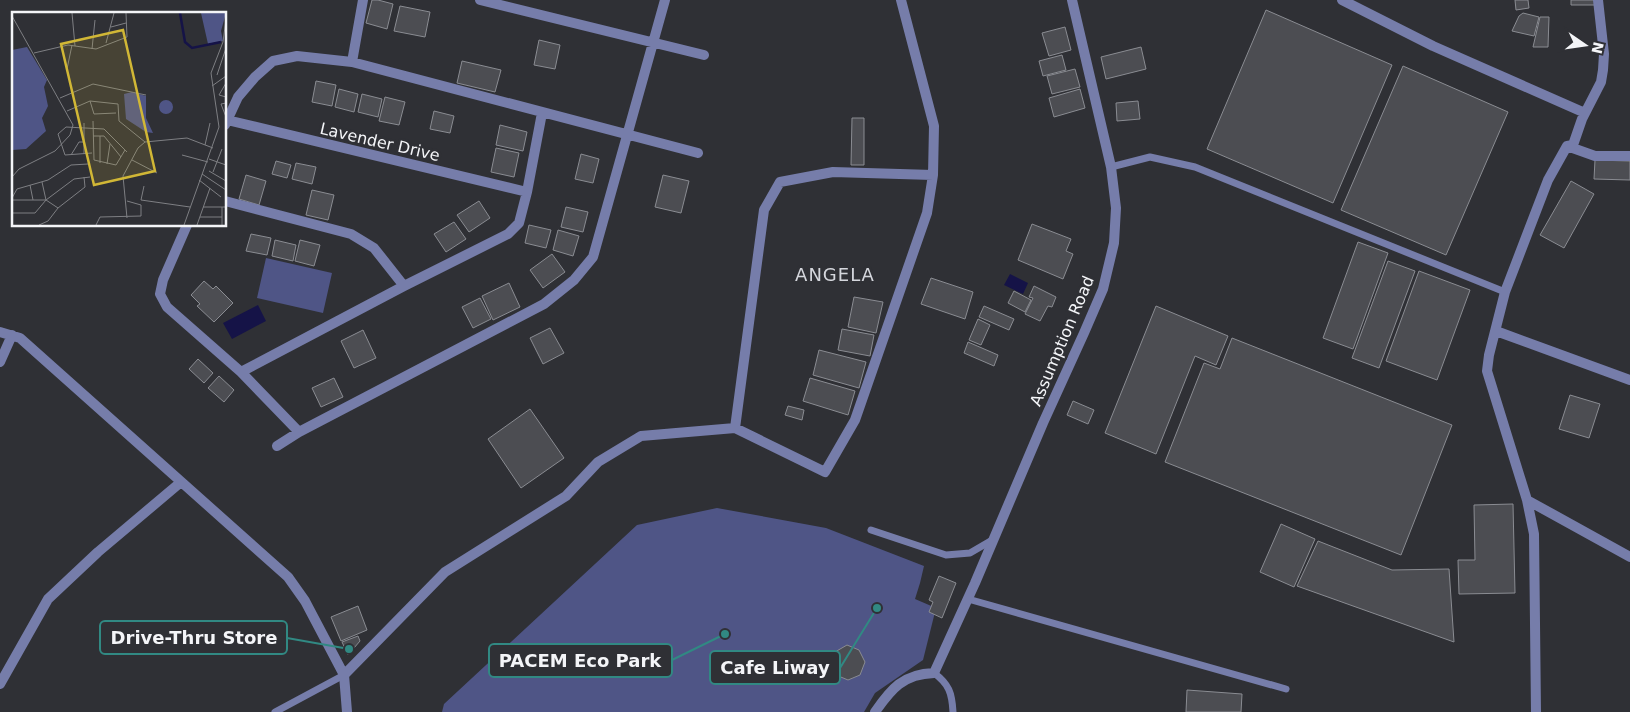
<svg xmlns="http://www.w3.org/2000/svg" width="1630" height="712" font-family="'DejaVu Sans',sans-serif">
<rect width="100%" height="100%" fill="#2f3035"/>
<path fill="#4f5586" d="M266,258l66,15 -9,40 -66,-15z
M717,508l109,20 98,38 -4,17 -5,16 21,9 -13,52 -48,33 -11,19h-422l2,-8 193,-179z"/>
<path fill="#151347" d="M1010,274l18,9 -5,11 -19,-9z
M258,305l8,16 -34,18 -9,-16z"/>
<path fill="#4c4d52" stroke="#8a8c92" d="M372,0h6l15,4 -6,25 -21,-6z
M1515,0h13l1,8 -13,2z
M1571,0h25v5h-25z
M400,6l30,6 -5,25 -31,-6z
M1266,10l126,55 -59,138 -126,-54z
M1523,13l16,4 -5,19 -22,-5 7,-15z
M1540,17h9l-1,30h-15z
M1065,27l6,23 -22,6 -7,-23z
M539,40l21,5 -5,24 -21,-4z
M1141,47l5,22 -40,10 -5,-22z
M1062,55l4,15 -23,6 -4,-15z
M462,61l39,9 -6,22 -38,-9z
M1403,66l105,46 -62,143 -105,-45z
M1075,69l5,18 -28,7 -5,-18z
M316,81l20,4 -4,21 -20,-4z
M339,89l19,5 -4,18 -19,-5z
M1080,89l5,19 -31,9 -5,-19z
M362,94l20,5 -4,18 -20,-5z
M385,97l20,5 -6,23 -20,-4z
M1138,101l2,18 -23,2 -1,-18z
M434,111l20,5 -4,17 -20,-4z
M852,118h12v47h-13z
M500,125l27,7 -4,19 -27,-6z
M496,148l23,5 -5,24 -23,-5z
M581,154l18,5 -6,24 -18,-4z
M1595,160l35,1v19l-36,-1z
M276,161l15,4 -4,13 -15,-4z
M296,163l20,4 -4,17 -20,-5z
M246,175l20,6 -7,24 -20,-6z
M663,175l26,6 -8,32 -26,-6z
M1571,181l23,13 -30,54 -24,-13z
M312,190l22,5 -6,25 -22,-5z
M479,201l11,17 -21,14 -12,-17z
M566,207l22,5 -5,20 -22,-5z
M454,222l12,17 -20,13 -12,-18z
M1032,224l39,15 -5,12 7,3 -10,25 -45,-19z
M529,225l22,5 -5,18 -21,-5z
M558,230l21,6 -6,20 -20,-6z
M251,234l20,4 -4,17 -21,-4z
M275,240l21,5 -3,16 -21,-5z
M300,240l20,5 -6,21 -19,-5z
M1358,242l30,11 -35,96 -30,-11z
M552,254l13,18 -22,16 -13,-18z
M1388,261l27,10 -36,97 -27,-10z
M1419,271l51,19 -33,90 -51,-19z
M931,278l42,14 -8,27 -44,-15z
M204,281l9,8 3,-3 17,17 -19,19 -17,-16 3,-2 -9,-9z
M509,283l11,24 -27,13 -11,-24z
M1034,286l22,11 -4,10 -4,-1 -8,15 -15,-7 8,-16 -4,-1z
M1014,291l17,9 -6,12 -17,-9z
M854,297l29,5 -7,31 -28,-6z
M480,298l11,21 -18,9 -11,-21z
M984,306l30,13 -5,11 -30,-13z
M1156,306l72,30 -12,29 -21,-9 -39,98 -51,-21z
M978,319l12,6 -9,20 -12,-5z
M550,328l14,25 -21,11 -13,-26z
M842,329l32,6 -4,21 -32,-6z
M363,330l13,28 -22,10 -13,-27z
M1232,338l220,87 -51,130 -236,-93 39,-99 16,6z
M968,342l30,13 -4,11 -30,-13z
M819,350l47,12 -7,26 -46,-13z
M198,359l15,14 -9,10 -15,-14z
M219,376l15,14 -10,12 -16,-14z
M334,378l9,19 -22,10 -9,-19z
M810,378l45,13 -7,24 -45,-14z
M1570,395l30,9 -11,34 -30,-9z
M1073,401l21,9 -6,14 -21,-9z
M788,406l16,4 -2,10 -17,-5z
M530,409l34,49 -43,30 -33,-49z
M1513,504l2,89 -56,1 -1,-34h17l-1,-55z
M1281,524l34,15 -21,48 -34,-15z
M1318,541l74,29 57,-1 5,73 -157,-56z
M939,576l17,7 -14,35 -13,-6 4,-10 -4,-2z
M358,606l9,24 -26,11 -10,-24z
M358,636l2,5 -12,14 -6,-13z
M847,645l12,5 6,12 -5,13 -12,5 -12,-5 -5,-11 4,-12z
M1187,690l55,4 -1,18h-55z"/>
<g fill="none" stroke-linecap="round" stroke-linejoin="round">
<path stroke="#767daa" stroke-width="7" d="M1111,167l39,-10 45,10 310,125
M871,530l75,25 24,-2 24,-14
M968,599l318,90
M934,673c15,11 18,20 19,39
M275,712l69,-37"/>
<path stroke="#767daa" stroke-width="10" d="M480,0l224,55
M1342,0l91,46 152,67
M352,62l11,-62
M227,120l300,72
M225,125l13,-28 17,-20 18,-16 24,-5 55,6 346,91
M1567,146l28,10h35
M225,201l126,33 23,14 30,38
M187,225l-24,55 -3,14 7,13 74,65 58,60
M1496,331l134,49
M0,332l20,6 268,239 17,24 39,74 3,37
M0,362l12,-27
M241,372l163,-86 104,-52 11,-11 8,-31 15,-79
M735,428l29,-218 16,-28 53,-10 100,3
M277,446l22,-14 245,-128 30,-24 19,-23 72,-257
M1527,500l103,57
M344,675l101,-103 121,-76 32,-34 43,-26 94,-8 90,44 30,-52 72,-207 6,-38 1,-49 -33,-126
M0,684l48,-85 50,-47 83,-70
M875,712c16,-23 28,-38 59,-39l41,-90 68,-160 41,-90 19,-44 11,-46 2,-35 -5,-41 -39,-167
M1536,712l-2,-178 -7,-34 -40,-129 2,-16 16,-63 43,-112 19,-34 6,-1 9,-26 19,-37 2,-12 1,-16 -6,-54"/>
</g>
<g text-anchor="middle" dominant-baseline="central" stroke-width="5" stroke-linejoin="round" paint-order="stroke">
<g font-size="16" fill="#f4f5f8" stroke="#2f3035">
<text transform="translate(380 142) rotate(13)">Lavender Drive</text>
<text transform="translate(1062 341) rotate(-67)">Assumption Road</text>
</g>
<g font-size="18" letter-spacing="1" fill="#d5d7dd" stroke="#2f3035">
<text x="835" y="274">ANGELA</text>
</g>
</g>
<g transform="translate(12 12)">
<rect width="214" height="214" fill="#2f3035"/>
<path d="M189,1h25l-5,18 2,10 -15,3zM15,35l20,33 -3,7 4,19 -6,12 4,13 -20,18 -14,1v-100zM120,80l14,4v22l7,15 -7,-1 -20,-13 -2,-25zM147 95a7 7 0 1 1 14 0a7 7 0 1 1-14 0Z" fill="#4f5586"/>
<path fill="none" stroke="#151347" stroke-width="2.5" d="M168,1l5,29 7,6 29,-6"/>
<path fill="none" stroke="#7e7f83" stroke-width="1" d="M60,1l3,33M0,4l61,109 -3,10 -15,16 -36,18 -7,8M99,15l15,-4M94,31l8,-30M80,37l3,-29M22,41l34,-8 28,4 31,-12 -1,-24M55,57l5,-24M205,63l9,-27M214,71l-7,12 7,2M200,74l14,-10M48,86l33,-14 53,11M78,89l4,13 22,-1M214,91l-5,1 5,13M55,99l23,-10 28,3 1,17 26,21M81,109l1,39 22,5 9,-15M81,124h11l17,21M193,133l5,-22M80,141l-27,2 -7,-21 8,-7 38,2 23,23M72,142v-31M59,143l8,-13h5M170,143l26,7M197,147l17,6M120,148l25,13M88,151v-27M95,152l3,-20M197,159l17,10M201,160l9,-23M190,162l24,16M187,168l22,17M30,170l4,18 12,8M18,173l3,15M132,174l-3,14 49,7M0,186l5,-9 31,-9 23,-15 17,-1M0,188h34l28,-21 16,-2M191,195h23M0,201h23l11,-13M188,205h22M115,206l-4,-42 15,-28 7,-6 42,-4 26,10M27,213l9,-4 10,-13 27,-21 -1,-10M84,213l4,-8 41,-1v-11l-14,-4M172,213l35,-98 -8,-54 12,-31 3,-23M185,213l13,-37M210,213v-18"/>
<path fill="#d1b736" fill-opacity="0.15" stroke="#d1b736" stroke-width="2.5" d="M111,18l32,141 -61,14 -33,-141z"/>
<rect width="214" height="214" fill="none" stroke="#f4f5f8" stroke-width="2.5"/>
</g>
<path fill="none" stroke="#318983" stroke-width="2" d="M349 649L287 638M725 634L672 660M877 608L840 668"/>
<g fill="#318983" stroke="#2f3035" stroke-width="2">
<circle cx="349" cy="649" r="5"/>
<circle cx="725" cy="634" r="5"/>
<circle cx="877" cy="608" r="5"/>
</g>
<g fill="#2f3035" stroke="#318983" stroke-width="2">
<rect x="100" y="621" width="187" height="33" rx="5"/>
<rect x="489" y="644" width="183" height="33" rx="5"/>
<rect x="710" y="651" width="130" height="33" rx="5"/>
</g>
<g font-size="18" text-anchor="middle" font-weight="bold" fill="#f4f5f8">
<text x="194" y="644">Drive-Thru Store</text>
<text x="580" y="667">PACEM Eco Park</text>
<text x="775" y="674">Cafe Liway</text>
</g>
<g transform="translate(1585 45) rotate(103)" stroke="#2f3035" stroke-width="4" paint-order="stroke">
<path d="M0-4L9 19L0 12L-9 19Z" fill="#f4f5f8"/>
<text y="-8" font-size="14" font-weight="bold" text-anchor="middle" fill="#f4f5f8">N</text>
</g>
</svg>
